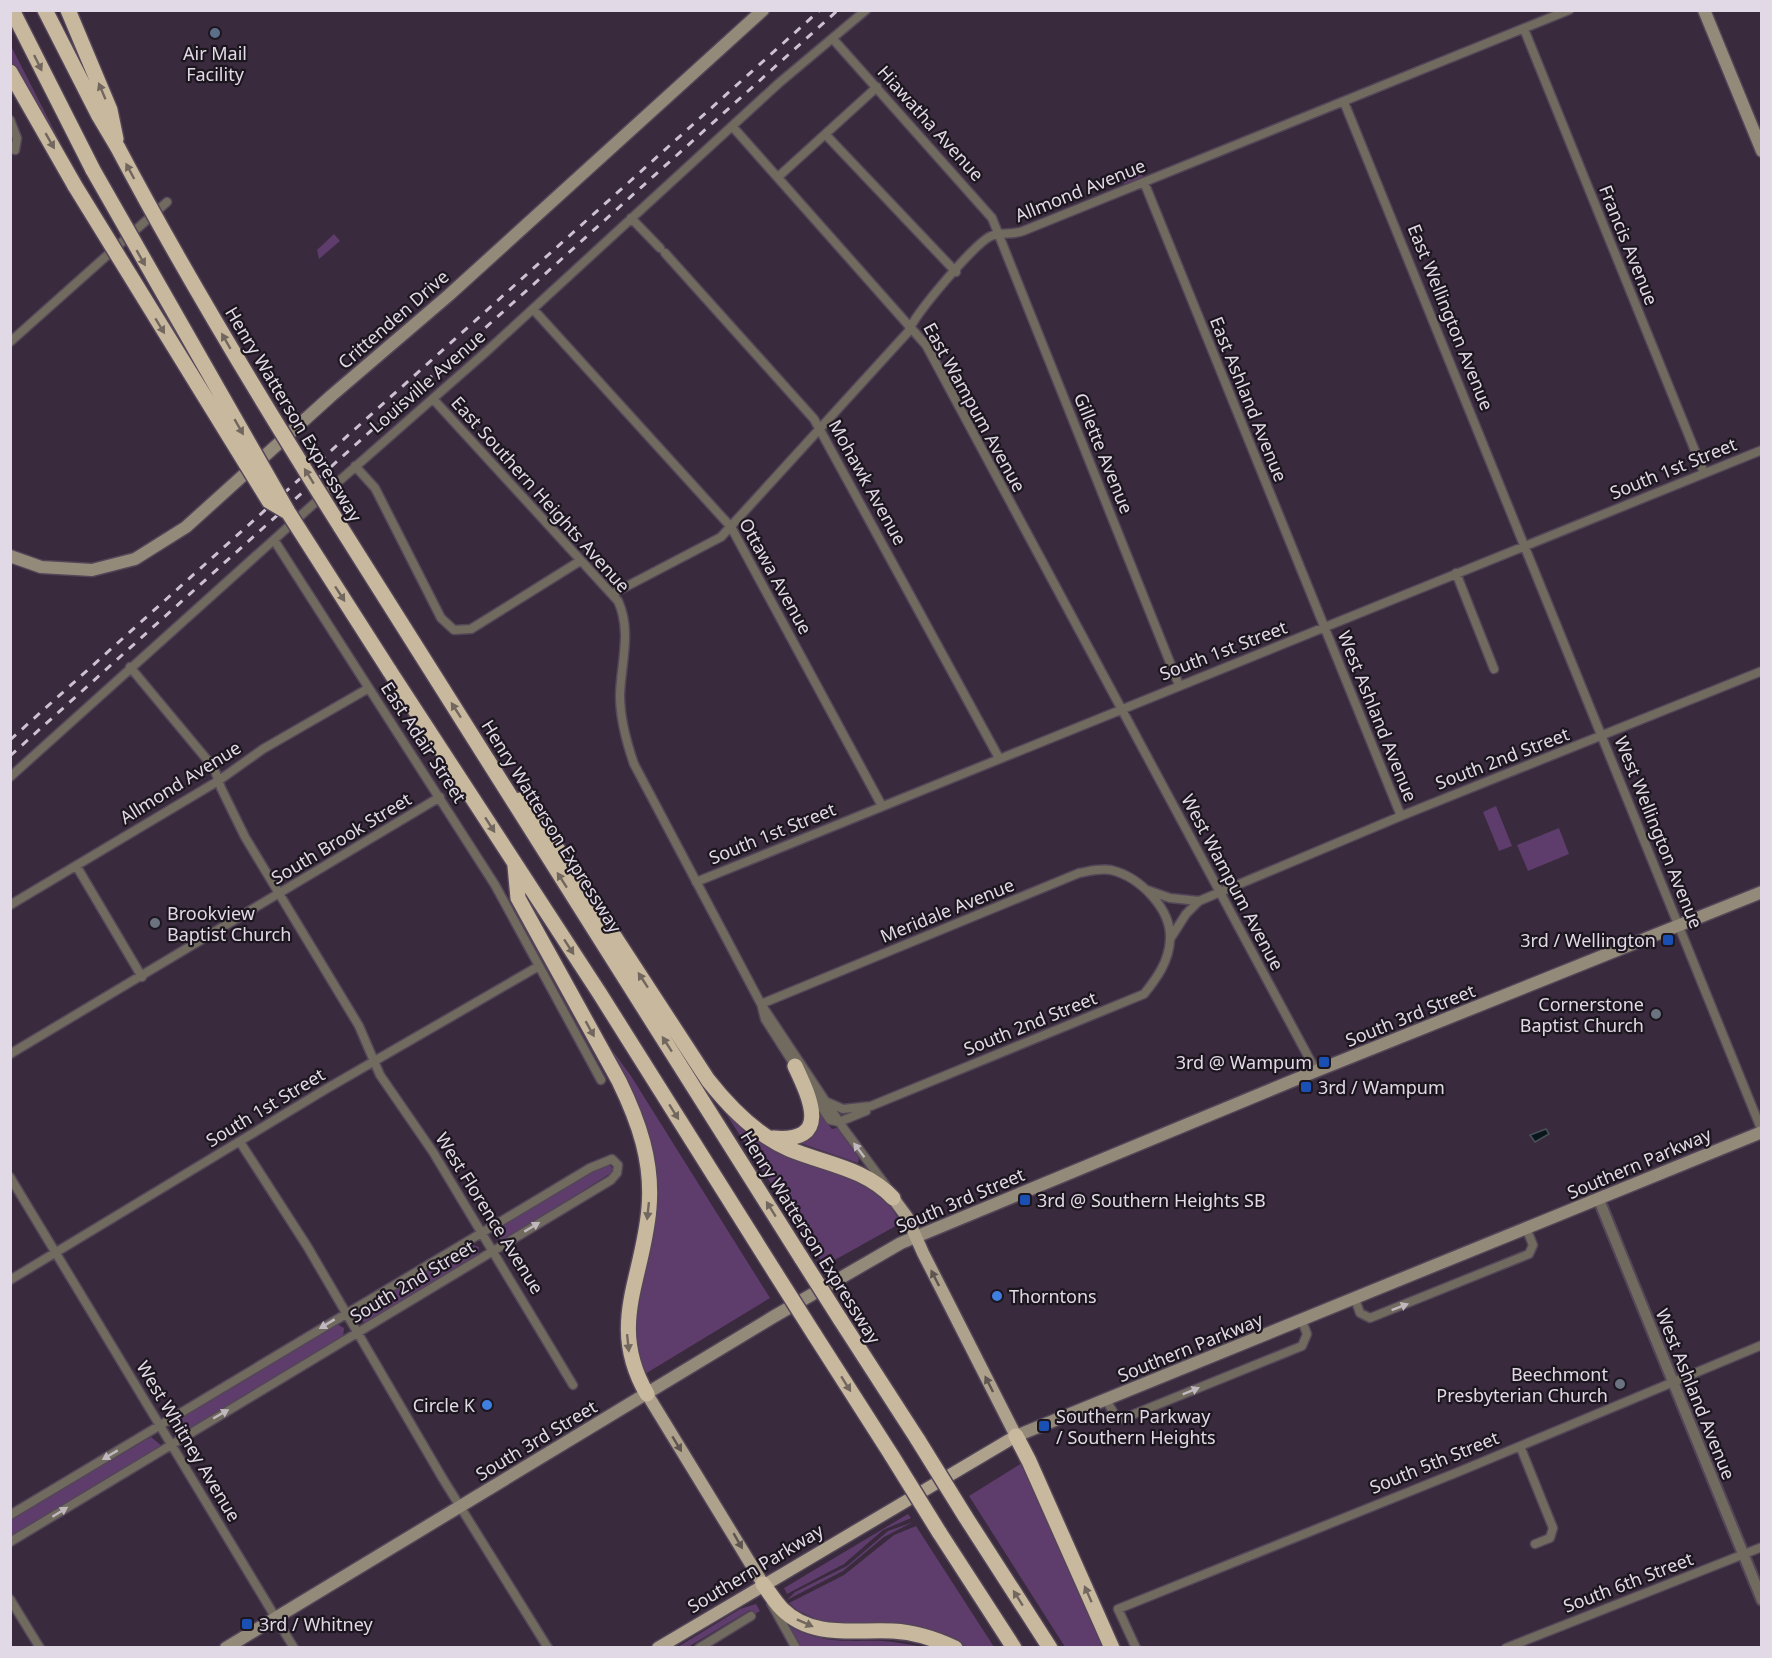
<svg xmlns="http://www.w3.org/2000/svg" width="1772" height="1658" font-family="'Noto Sans',sans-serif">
<rect width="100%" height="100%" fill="#392a3e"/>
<path fill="#5e3c6b" d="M10,44l70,137 -69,-119z
M1141,170l2,7 -19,7 -1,-7z
M334,234l6,7 -21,18 -2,-9z
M1496,806l16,40 -13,5 -16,-39z
M1559,828l10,26 -41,17 -11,-26z
M604,1039l27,37 139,222 -125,76 -11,-36 15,-201 -10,-30z
M723,1109l144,77 19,14 15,23 -77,43z
M819,1113l13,16 5,-1 22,30 -1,5 -58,-20c9,-6 17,-19 19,-30z
M607,1164l6,4 -2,5 -96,60 -13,7 -6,-3v-6l12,-9z
M470,1244l9,3 -1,9 -112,67 -7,-3 -2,-6 3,-5z
M337,1324l7,4 -1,9 -164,99 -7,-5v-9z
M151,1437l11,9 -151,93v-20z
M1022,1463l81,184h-38l-96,-151z
M908,1514l3,4 -28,12 -39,34 -57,30 -3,-6z
M913,1522l-29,15 -41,34 -56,29 8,-8 52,-26 41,-35z
M916,1526l78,121h-27l-12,-5 -89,-16 -44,-4 -25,-12 -8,-7 55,-28 50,-40z
M756,1604l4,7 -7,4 -3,-5 -62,37 -12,1 64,-39z
M788,1625c35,20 57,15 95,16 14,1 28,4 41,6h-125z"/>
<path fill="#09171c" stroke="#4a5159" stroke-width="1.5" d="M1546,1129l3,5 -14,8 -5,-7z"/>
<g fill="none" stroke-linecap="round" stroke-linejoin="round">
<defs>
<path id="minor" d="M1524,29l180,444
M833,39l159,179 187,467
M1344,102l418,1029
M10,120l7,18 -2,12
M732,126l194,219 390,726
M826,135l130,137
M778,177l99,-90
M1144,182l257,634
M631,218l29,30
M665,253l149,166 185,339
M533,309l198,218 151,279
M10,342l157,-140
M434,400l184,201c14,30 3,62 2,94 0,24 6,46 14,69l127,240 83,125 43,58
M355,466l20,22 66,130 13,12 17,-1 109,-68
M274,540l221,345 106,195
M1456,573l38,96
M612,594l109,-57 187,-205c7,-18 66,-88 83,-96 10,-4 22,-1 32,-5l546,-221
M130,667l84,101 7,20 24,49 114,189 21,49 53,77 140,233
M10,777l328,-295 149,-131 292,-268 87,-73
M77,867l65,110
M696,882l1066,-432
M1147,890l23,8 29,3
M10,905l208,-124 45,-32 106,-61
M1170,939l16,-25 13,-13 202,-85 361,-145
M761,1004l318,-131c11,-2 21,-5 32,-3 29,7 61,39 59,70 -1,21 -13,38 -26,54l-273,112 -28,3 -16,-7
M762,1007l3,12 32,50
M10,1054l430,-257
M810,1090l20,30 9,2 27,-11
M240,1142l67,104 136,233 105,169
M10,1177l284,471
M10,1280l316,-191 213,-123
M1355,1299l5,14 10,5 159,-64 4,-9 -7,-17
M1106,1400l9,15 7,4 180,-73 5,-12 -5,-13
M1520,1446l33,82 -3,10 -15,6
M10,1515l580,-347 22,-9 6,6 -1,8 -6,7 -601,362
M10,1599l30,49
M771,1603l25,45
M699,1648l52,-32
M1136,1648l-18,-39 5,-2 335,-135 304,-127
M1506,1648l256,-101"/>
<path id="tertiary" d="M1599,1200l163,400"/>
<path id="secondary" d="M1704,10l58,141
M10,556l31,11 51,3 43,-11 51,-32 145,-131 118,-101 314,-285
M1016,1436l746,-304
M226,1648l547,-331 128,-74 415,-172 446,-179"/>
<path id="primary" d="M647,1394l116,190
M658,1648l358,-212 -93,-183 -16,-36 -14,-19"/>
<path id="motorway" d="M12,10l81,160
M45,10l54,106 19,32
M68,10l42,100 6,29
M10,72l65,114
M340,526l462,733
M389,670l211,324 176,280
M520,800l25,30 163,250c22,28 48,55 81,69 36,15 76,19 104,49
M515,866l3,32 101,183c20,41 34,81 30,127 -6,72 -42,117 -2,186
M773,1138c59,5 37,-40 22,-72
M840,1319l78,121
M814,1334l78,122
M1016,1436l13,25 83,187
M965,1516l85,132
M939,1532l75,116
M763,1584c6,8 12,18 19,25 30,30 73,20 111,22 20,1 43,8 62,17"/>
</defs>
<use href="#minor" stroke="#544659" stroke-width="11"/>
<use href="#tertiary" stroke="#544659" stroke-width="14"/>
<use href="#secondary" stroke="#544659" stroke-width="15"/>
<use href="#primary" stroke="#544659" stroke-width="15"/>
<use href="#motorway" stroke="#544659" stroke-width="18"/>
<use href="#minor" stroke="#706a5f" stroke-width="8"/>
<use href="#tertiary" stroke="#706a5f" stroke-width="10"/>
<use href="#secondary" stroke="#948a79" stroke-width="12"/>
<use href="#primary" stroke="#afa28d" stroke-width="12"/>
<use href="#motorway" stroke="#c8b89e" stroke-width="15"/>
<path stroke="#ccc2d0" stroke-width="3" stroke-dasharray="8 8" stroke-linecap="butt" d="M10,740l810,-730
M10,756l828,-746"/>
<defs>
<path id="motorway-bridge" d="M118,148c68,129 144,254 222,378
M93,170l195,342 101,158
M75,186l194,315 17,10
M802,1259l38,60
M776,1274l38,60
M918,1440l47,76
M892,1456l47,76"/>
</defs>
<use href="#motorway-bridge" stroke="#544659" stroke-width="18" stroke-linecap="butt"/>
<use href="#motorway-bridge" stroke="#c8b89e" stroke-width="15"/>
</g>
<defs><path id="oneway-solid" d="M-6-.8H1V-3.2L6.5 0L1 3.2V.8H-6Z" transform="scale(1.5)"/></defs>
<g fill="#72675e">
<use href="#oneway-solid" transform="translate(38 63) rotate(64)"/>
<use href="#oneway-solid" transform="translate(102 91) rotate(-113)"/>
<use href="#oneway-solid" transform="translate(50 141) rotate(60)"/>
<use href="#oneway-solid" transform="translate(130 171) rotate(-118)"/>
<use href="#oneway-solid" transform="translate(141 258) rotate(60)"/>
<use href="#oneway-solid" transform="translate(160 326) rotate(59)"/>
<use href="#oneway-solid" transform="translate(226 341) rotate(-120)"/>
<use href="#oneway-solid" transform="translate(239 427) rotate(60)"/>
<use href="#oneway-solid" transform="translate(309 476) rotate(-122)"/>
<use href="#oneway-solid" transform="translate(340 594) rotate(57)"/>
<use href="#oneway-solid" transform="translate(456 710) rotate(-123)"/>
<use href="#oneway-solid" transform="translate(490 825) rotate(57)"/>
<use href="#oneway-solid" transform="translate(562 880) rotate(-123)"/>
<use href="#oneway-solid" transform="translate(569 947) rotate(57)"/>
<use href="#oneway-solid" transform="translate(643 980) rotate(-123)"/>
<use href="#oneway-solid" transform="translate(590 1029) rotate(61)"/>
<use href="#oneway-solid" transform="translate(667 1044) rotate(-123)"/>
<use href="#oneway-solid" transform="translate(674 1112) rotate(58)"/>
<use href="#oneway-solid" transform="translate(771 1209) rotate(-122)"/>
<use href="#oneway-solid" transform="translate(648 1211) rotate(96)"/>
<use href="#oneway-solid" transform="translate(628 1343) rotate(84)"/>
<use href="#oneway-solid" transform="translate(846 1384) rotate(58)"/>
<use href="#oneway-solid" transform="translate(1088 1594) rotate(-114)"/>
<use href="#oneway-solid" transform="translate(1018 1598) rotate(-122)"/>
<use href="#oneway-solid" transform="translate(805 1623) rotate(24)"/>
</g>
<g fill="#c0b8be">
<use href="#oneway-solid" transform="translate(859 1150) rotate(-127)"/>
<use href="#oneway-solid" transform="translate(532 1227) rotate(-31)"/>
<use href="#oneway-solid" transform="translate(1400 1307) rotate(-21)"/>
<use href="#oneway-solid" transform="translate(327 1324) rotate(149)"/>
<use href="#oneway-solid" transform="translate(1191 1391) rotate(-22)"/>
<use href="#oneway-solid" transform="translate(221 1414) rotate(-30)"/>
<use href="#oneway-solid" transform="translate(110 1455) rotate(149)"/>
<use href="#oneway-solid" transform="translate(60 1512) rotate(-32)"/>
</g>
<g fill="#5e5550">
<use href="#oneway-solid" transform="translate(935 1278) rotate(-117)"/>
<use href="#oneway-solid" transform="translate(989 1384) rotate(-117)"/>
<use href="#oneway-solid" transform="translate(677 1444) rotate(59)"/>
<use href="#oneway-solid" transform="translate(738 1541) rotate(60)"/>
</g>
<circle fill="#5c6f8a" stroke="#1c161f" stroke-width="2" cx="215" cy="33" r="6"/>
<g fill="#6b7280" stroke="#1c161f" stroke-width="2">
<circle cx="155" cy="923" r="6"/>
<circle cx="1656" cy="1014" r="6"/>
<circle cx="1620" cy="1384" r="6"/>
</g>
<g fill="#1a4fb4" stroke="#1c161f" stroke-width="2">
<rect x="1662" y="934" width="12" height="12" rx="3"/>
<rect x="1318" y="1056" width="12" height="12" rx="3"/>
<rect x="1300" y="1081" width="12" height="12" rx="3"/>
<rect x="1019" y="1194" width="12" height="12" rx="3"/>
<rect x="1038" y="1420" width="12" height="12" rx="3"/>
<rect x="241" y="1618" width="12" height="12" rx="3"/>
</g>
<g fill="#3f7fe0" stroke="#1c161f" stroke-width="2">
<circle cx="997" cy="1296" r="6"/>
<circle cx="487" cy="1405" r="6"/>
</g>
<g text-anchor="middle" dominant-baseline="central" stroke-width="4.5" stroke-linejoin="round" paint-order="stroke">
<g font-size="18" fill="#e2d9e6" stroke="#1c161f" text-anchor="start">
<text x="215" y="53" text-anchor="middle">Air Mail<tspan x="215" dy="21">Facility</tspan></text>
<text x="167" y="913">Brookview<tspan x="167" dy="21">Baptist Church</tspan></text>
<text x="1656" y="940" text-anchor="end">3rd / Wellington</text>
<text x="1644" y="1004" text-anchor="end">Cornerstone<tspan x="1644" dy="21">Baptist Church</tspan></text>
<text x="1312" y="1062" text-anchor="end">3rd @ Wampum</text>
<text x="1318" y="1087">3rd / Wampum</text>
<text x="1037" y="1200">3rd @ Southern Heights SB</text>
<text x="1009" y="1296">Thorntons</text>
<text x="1608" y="1374" text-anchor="end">Beechmont<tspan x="1608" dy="21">Presbyterian Church</tspan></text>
<text x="475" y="1405" text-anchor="end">Circle K</text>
<text x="1056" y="1416">Southern Parkway<tspan x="1056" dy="21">/ Southern Heights</tspan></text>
<text x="259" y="1624">3rd / Whitney</text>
</g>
<g font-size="18" fill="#e2d9e6" stroke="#1c161f">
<text transform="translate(931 123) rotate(48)">Hiawatha Avenue</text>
<text transform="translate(1080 190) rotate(-22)">Allmond Avenue</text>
<text transform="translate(1629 245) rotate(68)">Francis Avenue</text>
<text transform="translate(1451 317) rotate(68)">East Wellington Avenue</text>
<text transform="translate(393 319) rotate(-41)">Crittenden Drive</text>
<text transform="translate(427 381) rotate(-41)">Louisville Avenue</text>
<text transform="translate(1249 399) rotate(68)">East Ashland Avenue</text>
<text transform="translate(975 407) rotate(61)">East Wampum Avenue</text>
<text transform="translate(294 414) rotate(59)">Henry Watterson Expressway</text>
<text transform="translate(1104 453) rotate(68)">Gillette Avenue</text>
<text transform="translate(1673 468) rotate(-22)">South 1st Street</text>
<text transform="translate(868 482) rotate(61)">Mohawk Avenue</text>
<text transform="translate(541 494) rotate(48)">East Southern Heights Avenue</text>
<text transform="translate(776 576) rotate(61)">Ottawa Avenue</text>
<text transform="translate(1223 650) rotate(-21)">South 1st Street</text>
<text transform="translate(1378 716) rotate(68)">West Ashland Avenue</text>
<text transform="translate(424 742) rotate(57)">East Adair Street</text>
<text transform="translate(1502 758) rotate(-21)">South 2nd Street</text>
<text transform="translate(180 782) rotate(-32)">Allmond Avenue</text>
<text transform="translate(552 826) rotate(58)">Henry Watterson Expressway</text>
<text transform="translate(1659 832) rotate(68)">West Wellington Avenue</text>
<text transform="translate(772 833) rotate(-22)">South 1st Street</text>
<text transform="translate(341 838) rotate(-31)">South Brook Street</text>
<text transform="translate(1233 882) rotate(62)">West Wampum Avenue</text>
<text transform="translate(947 910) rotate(-22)">Meridale Avenue</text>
<text transform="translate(1410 1015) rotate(-22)">South 3rd Street</text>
<text transform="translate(1030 1023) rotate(-22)">South 2nd Street</text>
<text transform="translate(265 1107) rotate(-31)">South 1st Street</text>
<text transform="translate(1639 1163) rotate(-23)">Southern Parkway</text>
<text transform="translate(960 1200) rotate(-23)">South 3rd Street</text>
<text transform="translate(490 1213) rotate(58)">West Florence Avenue</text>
<text transform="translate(811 1237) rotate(58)">Henry Watterson Expressway</text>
<text transform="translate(412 1281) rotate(-31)">South 2nd Street</text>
<text transform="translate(1190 1347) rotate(-22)">Southern Parkway</text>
<text transform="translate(1696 1394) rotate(68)">West Ashland Avenue</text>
<text transform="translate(536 1440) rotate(-31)">South 3rd Street</text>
<text transform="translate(189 1441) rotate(59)">West Whitney Avenue</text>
<text transform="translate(1434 1462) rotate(-22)">South 5th Street</text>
<text transform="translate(755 1568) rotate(-31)">Southern Parkway</text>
<text transform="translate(1628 1582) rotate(-21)">South 6th Street</text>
</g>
</g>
<rect width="1772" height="1658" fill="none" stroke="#e2d9e6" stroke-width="24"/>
</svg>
